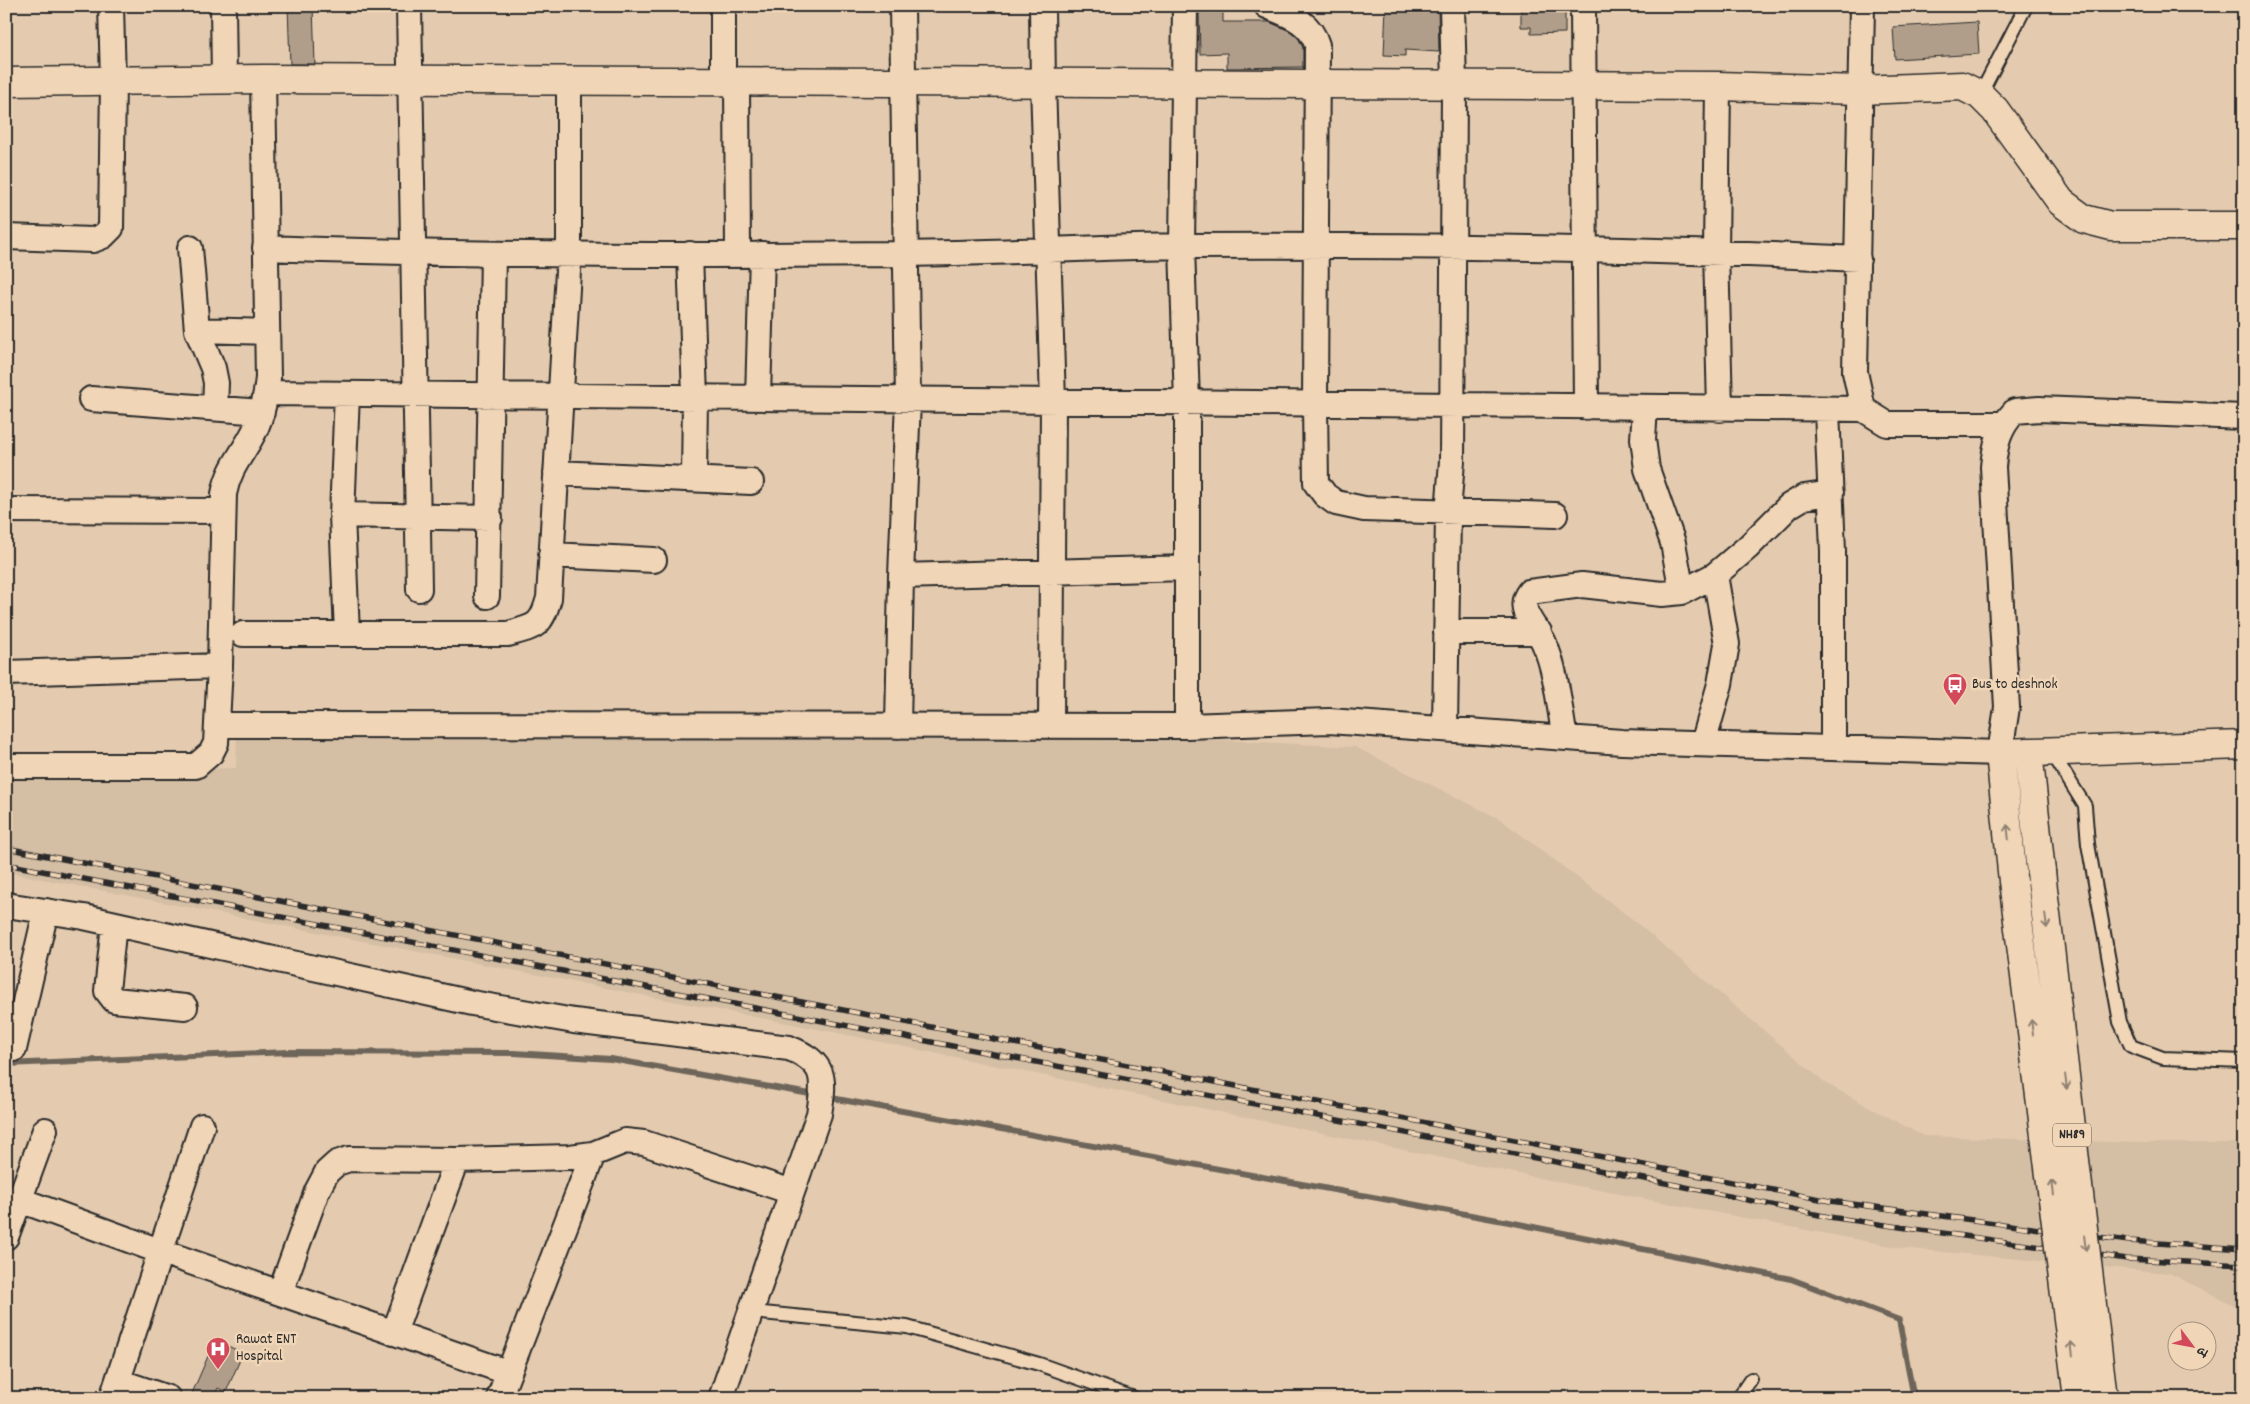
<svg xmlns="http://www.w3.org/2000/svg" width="2250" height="1404" font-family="Dekko,'Playpen Sans Deva',sans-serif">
<rect width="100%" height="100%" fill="#e4cbaf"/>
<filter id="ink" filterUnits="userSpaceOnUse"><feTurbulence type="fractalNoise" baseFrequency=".02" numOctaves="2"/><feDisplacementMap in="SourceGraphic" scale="10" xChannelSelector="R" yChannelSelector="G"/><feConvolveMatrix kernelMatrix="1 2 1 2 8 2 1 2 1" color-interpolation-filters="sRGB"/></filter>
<g filter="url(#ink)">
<path fill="#d4bea4" d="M237,729l910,7 208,11 145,72 131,99 196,166 96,52 221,7h100v167l-75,-37 -268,-25 -318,-61 -750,-155 -827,-160v-98l230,-6z"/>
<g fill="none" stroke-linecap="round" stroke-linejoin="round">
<path stroke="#6e655a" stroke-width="6" d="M6,1064l281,-12 227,1 97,6 205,36
M826,1097l683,125 282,57 108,41 15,78"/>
</g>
<path fill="#b09e8a" stroke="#2b2b2b" d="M288,6h25l2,58h-25z
M1386,6h52l1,46 -34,-2v6l-21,-1z
M1565,7v26l-34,1v-7h-10v-19z
M1223,11v11h46l21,9 9,8 4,9v19l-76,1v-15l-27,1 -1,-42z
M1977,22l2,32 -84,5 -2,-32z
M215,1340l28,13 -17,39 -8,-4 -5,10h-23z"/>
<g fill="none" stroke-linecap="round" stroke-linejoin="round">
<defs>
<path id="lane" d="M1980,95l46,-89
M2051,751l34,55 3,38 32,178 11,24 32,12 81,3
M752,1312l155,15 132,37 95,34
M1738,1398l13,-19"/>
<path id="street" d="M223,6l1,74
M409,6l10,583
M723,6v75
M1042,6l1,77 10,319 -2,324
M1185,6l-3,240 5,157v323
M1267,6c22,9 43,15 50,39l-2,359 1,79 9,12 11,8 28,6 191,6
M1583,6l3,401
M1862,6l-7,366 8,37 24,15h116
M737,81l1,173
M1718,86l-2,165 4,158
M6,237l87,3 10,-4 8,-8 2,-146 -2,-76
M190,248l6,70 1,12 16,38 3,15 -1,25
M265,248c214,8 427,8 641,6 93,-1 187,-7 280,-8 224,-1 448,1 672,13
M690,254l5,144 -1,80
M197,330l70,2
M266,393l1597,16
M758,398l4,-144
M91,399l171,13
M1645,408l-2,31 4,30 26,74 9,49
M1827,410l6,141v196
M556,473l195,9
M6,510l217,1
M342,515l148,3
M551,555l103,5
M901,576l286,-8
M487,596l6,-341
M1446,632h93
M243,634h265c28,-8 33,-7 41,-36l20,-344v-173
M347,634l-5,-119 5,-121
M6,673l214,-7
M218,725l969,1 142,-5 293,21 378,11 7,-46 -14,-240c2,-23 6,-39 22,-56l24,-2 205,8
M898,726l3,-150 7,-176 -6,-394
M1445,729l3,-216 4,-52 2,-376 -2,-79
M1565,738c-6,-31 -8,-66 -21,-95 -7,-16 -29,-33 -15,-51l53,-7 80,9 20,-2 33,-17 33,-28 41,-41 15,-9 27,-4
M1703,744l17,-60 7,-40 -12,-69
M6,766h190l15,-13 5,-10 4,-77 4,-172c5,-28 21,-42 32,-66 7,-16 10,-33 12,-50l-5,-299
M6,905l78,12 388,86 102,18 215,27c37,15 36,30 30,66l-98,284
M114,924l-7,67 7,9 71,7
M14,1049l32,-138
M20,1200l142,52 345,120
M6,1237l39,-107
M280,1293l37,-102 10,-19 10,-9 12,-4 108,1 113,-3 23,-3 32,-13 19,2 148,49
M394,1333l63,-173
M118,1381l50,17
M112,1398l90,-272
M499,1398l94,-244"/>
<path id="secondary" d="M6,82l257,-3 1455,7 142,4 102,-4 18,9 15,15 66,92 23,17 27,7h133"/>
<path id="primary" d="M2028,752l13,120
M2013,881l-13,-128 244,-8"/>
</defs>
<use href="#lane" stroke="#2b2b2b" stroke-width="16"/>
<use href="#street" stroke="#2b2b2b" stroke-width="28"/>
<use href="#secondary" stroke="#2b2b2b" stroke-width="31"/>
<use href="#primary" stroke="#2b2b2b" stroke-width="31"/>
<use href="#lane" stroke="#f0d5b7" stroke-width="12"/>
<use href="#street" stroke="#f0d5b7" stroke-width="24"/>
<use href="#secondary" stroke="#f0d5b7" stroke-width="28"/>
<use href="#primary" stroke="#f0d5b7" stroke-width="28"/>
<defs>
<path id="rail" d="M6,848l1824,353 299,40 115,8
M6,864l1670,321 153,32 298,42 117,6"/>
</defs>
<use href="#rail" stroke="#2b2b2b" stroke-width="5.5"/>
<use href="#rail" stroke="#f0d5b7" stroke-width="4" stroke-dasharray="11" stroke-linecap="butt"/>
<defs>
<path id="primary-bridge" d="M2041,872l62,526
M2013,881l65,517"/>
</defs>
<use href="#primary-bridge" stroke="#2b2b2b" stroke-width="31" stroke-linecap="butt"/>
<use href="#primary-bridge" stroke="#f0d5b7" stroke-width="28"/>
</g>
<defs><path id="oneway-shaft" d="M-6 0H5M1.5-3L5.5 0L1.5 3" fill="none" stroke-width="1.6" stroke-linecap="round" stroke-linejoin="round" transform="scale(1.25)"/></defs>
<g stroke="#8e8071">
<use href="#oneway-shaft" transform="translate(2008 832) rotate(-96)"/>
<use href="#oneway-shaft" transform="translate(2046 921) rotate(83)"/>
<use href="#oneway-shaft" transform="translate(2032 1027) rotate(-97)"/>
<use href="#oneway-shaft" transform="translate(2066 1082) rotate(83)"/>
<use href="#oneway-shaft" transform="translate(2053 1188) rotate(-97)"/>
<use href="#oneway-shaft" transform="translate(2085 1243) rotate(83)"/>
<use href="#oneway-shaft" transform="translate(2072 1349) rotate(-97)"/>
</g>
</g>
<defs>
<symbol id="bus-pin" viewBox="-11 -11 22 30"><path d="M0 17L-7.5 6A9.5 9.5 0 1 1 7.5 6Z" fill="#d1495b" stroke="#f0d5b7"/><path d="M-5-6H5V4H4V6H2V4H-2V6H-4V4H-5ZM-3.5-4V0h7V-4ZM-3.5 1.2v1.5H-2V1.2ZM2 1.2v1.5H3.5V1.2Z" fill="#fff"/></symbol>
<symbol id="hospital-pin" viewBox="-11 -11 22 30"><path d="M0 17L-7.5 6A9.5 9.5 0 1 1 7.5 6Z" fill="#d1495b" stroke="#f0d5b7"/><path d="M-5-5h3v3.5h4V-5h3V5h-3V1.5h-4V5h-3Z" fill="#fff"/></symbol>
</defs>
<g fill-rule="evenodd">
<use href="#bus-pin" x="1941" y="671" width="28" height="38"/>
<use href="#hospital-pin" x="204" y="1335" width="28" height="38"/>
</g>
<g text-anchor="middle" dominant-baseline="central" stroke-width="5" stroke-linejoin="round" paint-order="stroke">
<rect fill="#f0d5b7" stroke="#665e55" stroke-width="1" x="2053" y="1123.5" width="38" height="23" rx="4"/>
<g font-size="14" font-weight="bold" fill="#2b2b2b">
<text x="2072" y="1135">NH89</text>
</g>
<g font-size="15" fill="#2b2b2b" stroke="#f0d5b7" text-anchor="start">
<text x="1972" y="685">Bus to deshnok</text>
<text x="236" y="1340">Rawat ENT<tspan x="236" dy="17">Hospital</tspan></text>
</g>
</g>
<rect width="2250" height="1404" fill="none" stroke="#f0d5b7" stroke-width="25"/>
<rect x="12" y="12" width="2225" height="1379" fill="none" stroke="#2b2b2b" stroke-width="2" filter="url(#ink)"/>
<g transform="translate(2192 1346) rotate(122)"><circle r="24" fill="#f0d5b7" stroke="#a1917f"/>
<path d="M0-4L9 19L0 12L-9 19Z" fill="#d1495b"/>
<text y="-8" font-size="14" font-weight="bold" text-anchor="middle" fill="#2b2b2b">उ</text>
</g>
</svg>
